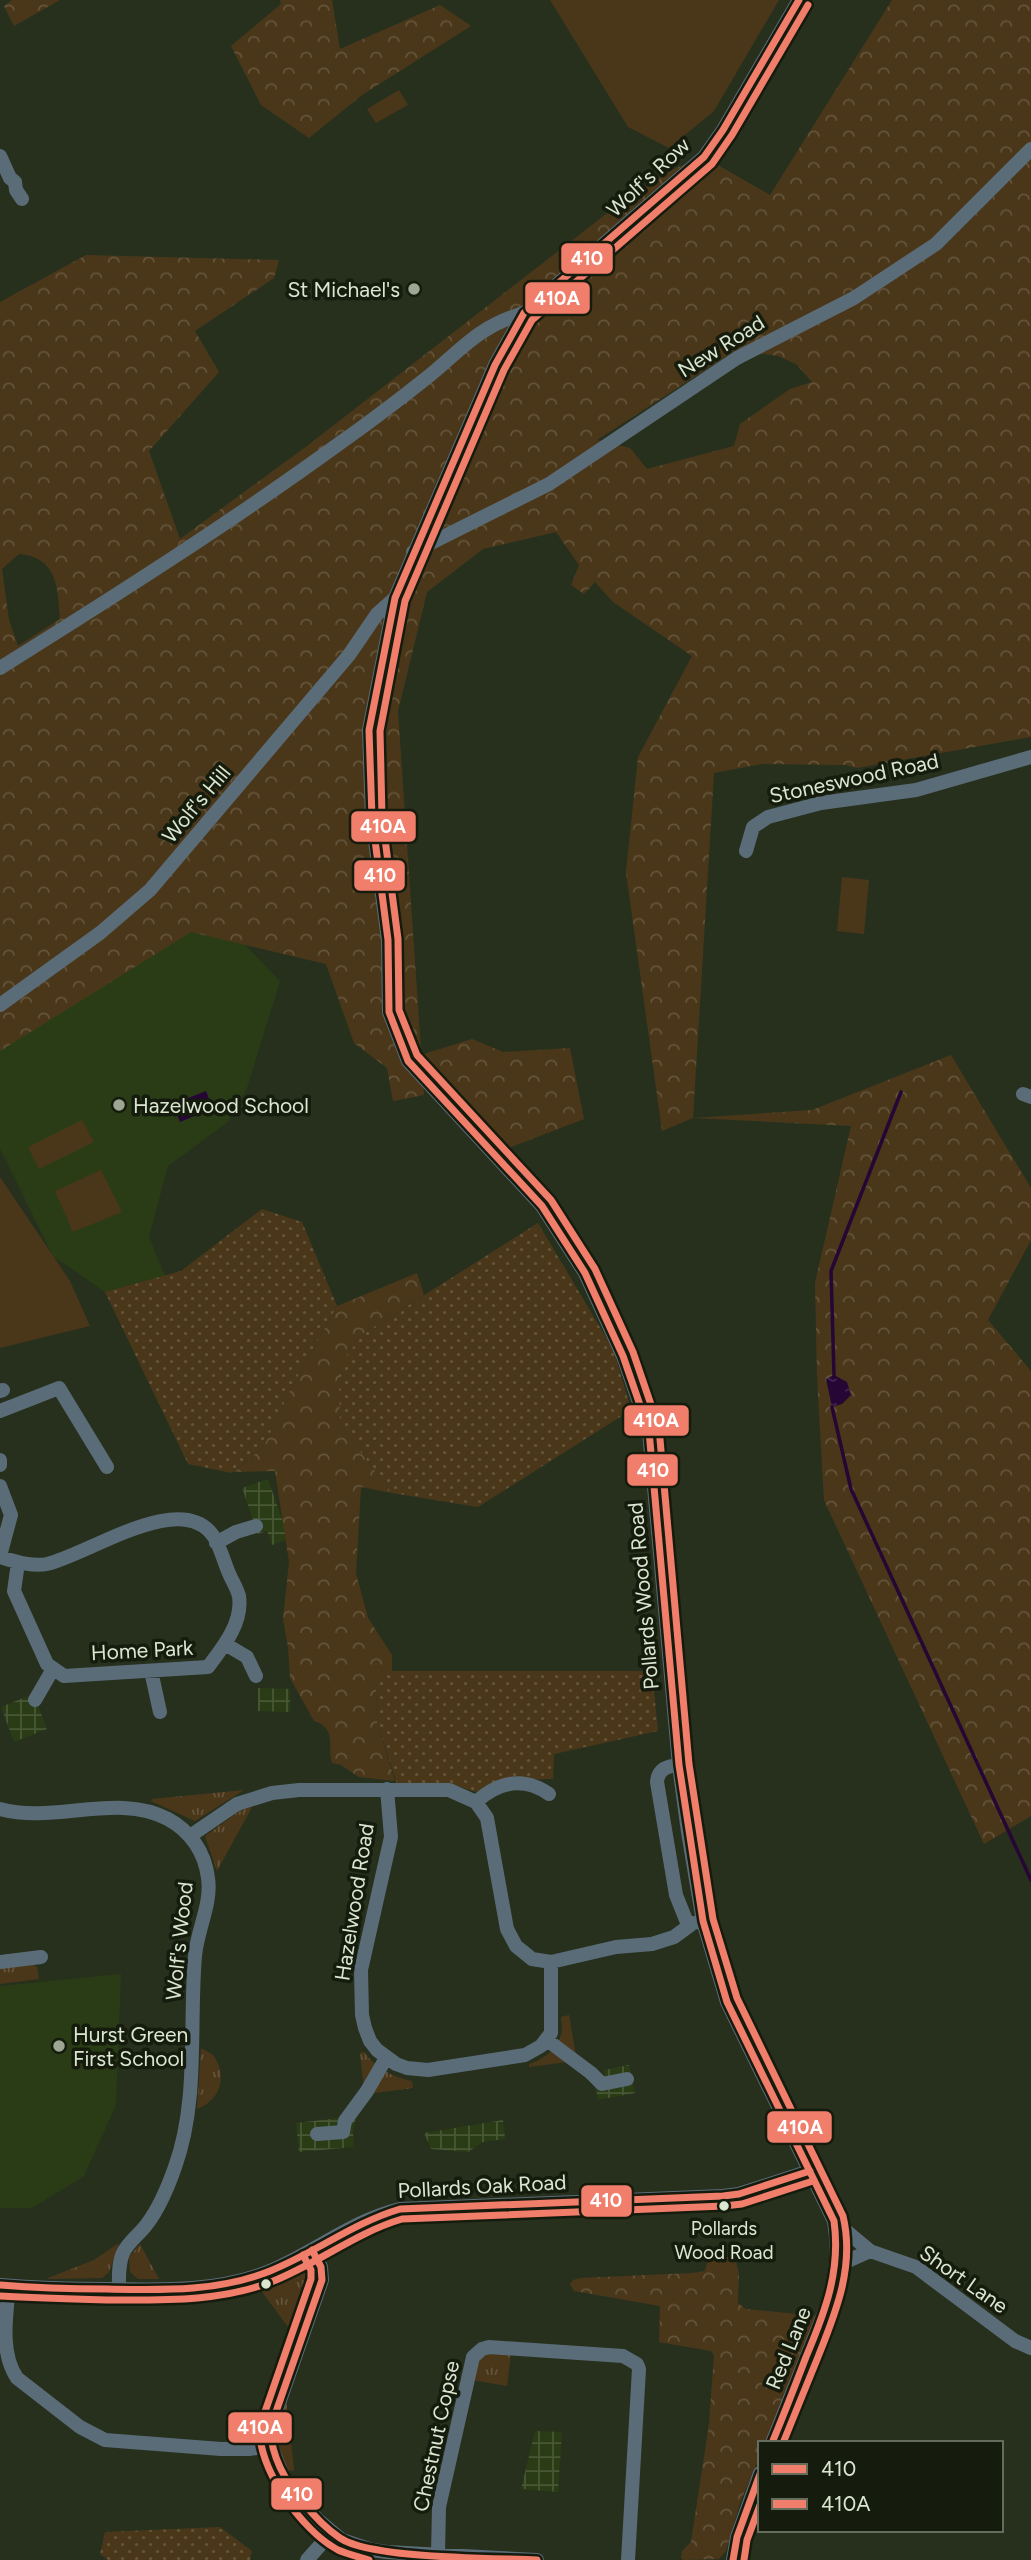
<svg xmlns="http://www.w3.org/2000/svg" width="1031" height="2560" font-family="Figtree,sans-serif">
<defs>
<pattern id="industrial-grid" width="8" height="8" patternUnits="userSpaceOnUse" patternTransform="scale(1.75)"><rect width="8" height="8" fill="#2a3c15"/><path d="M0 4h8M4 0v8" fill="none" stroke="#485836"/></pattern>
<pattern id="grass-tufts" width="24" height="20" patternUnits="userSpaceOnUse" patternTransform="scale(1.75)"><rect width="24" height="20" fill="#4a371a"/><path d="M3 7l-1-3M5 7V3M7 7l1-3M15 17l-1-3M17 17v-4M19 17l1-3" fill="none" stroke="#64543a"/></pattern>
<pattern id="forest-crowns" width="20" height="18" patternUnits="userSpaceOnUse" patternTransform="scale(1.75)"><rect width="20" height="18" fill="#4a371a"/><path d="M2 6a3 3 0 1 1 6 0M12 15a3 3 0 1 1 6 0" fill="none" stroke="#64543a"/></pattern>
<pattern id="park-dots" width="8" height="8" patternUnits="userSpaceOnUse" patternTransform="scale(1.75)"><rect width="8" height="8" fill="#4a371a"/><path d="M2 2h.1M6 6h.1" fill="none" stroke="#64543a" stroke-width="1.8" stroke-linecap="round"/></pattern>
<pattern id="water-ripples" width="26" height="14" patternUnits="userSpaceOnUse" patternTransform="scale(1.75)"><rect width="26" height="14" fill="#250635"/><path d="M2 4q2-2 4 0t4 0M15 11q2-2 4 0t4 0" fill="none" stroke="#442a51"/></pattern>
</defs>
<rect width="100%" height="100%" fill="#27301d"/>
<path fill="#2a3c15" d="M207,905l73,76 -33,107 -19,34 -60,44 -19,71 16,39 -60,16 -52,-36 -53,-107v-130z
M121,1974l-5,131 -32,71 -52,32h-32v-222z"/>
<path fill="url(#industrial-grid)" d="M268,1479l21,60 -17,6 -5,-14 -9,3 -16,-46z
M258,1688l32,1v23l-32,-1z
M33,1694l14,35 -33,13 -13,-35z
M629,2065l6,28 -37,7 -4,-20 11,-2 -1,-8z
M356,2116l-3,17 1,14 -55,5 -3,-29z
M503,2120l2,19 -22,3 -15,10 -37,-3 -7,-16z
M535,2431l27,1 -4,60 -37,-3z"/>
<path fill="url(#grass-tufts)" d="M244,1790l-49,31 -44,-20 1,-2z
M252,1807l-35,64 -12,-35 36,-26z
M31,1963l6,4 2,12 -39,5v-18z
M569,2015l7,41 -2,5 -45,6v-3c15,-4 34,-19 33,-36 0,-4 -1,-8 -1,-11z
M201,2048l12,7c15,20 8,45 -16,54z
M364,2052c11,15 29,26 48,29l1,7 -46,6 -3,-4 -4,-37z
M119,2243l-10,29 -7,6 -56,1 48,-19z
M140,2244l19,35h-21l-8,-7 -1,-15z
M300,2265c9,-1 14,3 15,13l-21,57 -37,-50z
M484,2353h27l-4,33 -35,-6 6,-22z
M286,2398l8,72 -1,1 -9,-2c-11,-32 -7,-39 2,-71z"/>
<path fill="url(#forest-crowns)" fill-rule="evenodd" d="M12,0h48l-46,26 -10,-20z
M280,0h52l8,49 100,-44 31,21 -109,69 -53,43 -48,-33 -30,-59 50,-42z
M892,0h139v737l-174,31 -11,-3 -84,-1 -48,9 -21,345 -31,13 -36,-259 12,-115 54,-101 -79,-54 -18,-20 -11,12 -13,-9 8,-20 -23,-33 -73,17 -56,43 -29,119 26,384 -31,6 -6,-33 -33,-25 -28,-79 -135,-32 -191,119v-749l86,-47 193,5 -5,18 -79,53 24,41 -70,79 31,88 127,-93 303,-235 63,-42 31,-12 66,38zM736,350l42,6 18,8 16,18 -22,7 -50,35 -6,22 -87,23 -17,-21 -33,-8zM19,554c38,3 39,33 41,65l-42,27 -9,-26 -7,-51z
M472,1039l31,13 67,-4 14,71 -78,30 -66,-67 -16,-28z
M951,1055l80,133v52l-43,80 43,51v445l-47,28 -160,-344 -7,-124 -2,-93 36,-157 -158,-8 119,-8z
M417,1273l7,22 -61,39 -23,91 52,68 -31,-6 -5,86 12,45 24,37v26l-16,2 1,39 18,59 -36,-4 -18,-12 -9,-2c-5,-14 6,-35 -18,-42l-24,-43 -2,-31 -5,-28 6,-57 -14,-91 -41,1 30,-26 27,-58 46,-82z
M716,2255l17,3c10,13 4,29 5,45l8,6 70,7 -51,127h-5v13l-20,47 -14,48 -7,8 -35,1 -3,-2 1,-7 9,-9 18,-118 5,-69 -3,-4 -52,-9 1,-36 -86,-15 -4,-7 3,-4 7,-2 112,-5 13,-2 3,-12z"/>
<path fill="url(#park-dots)" d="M262,1209l40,13 35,84 -46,82 -27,58 -32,27 -44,-9 -83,-172 76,-21z
M538,1223l76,128 17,59 -153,97 -86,-14 -52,-68 -1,-59 24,-32z
M393,1671h259l6,60 -104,23 -1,25 -54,1 -23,12 -25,-8h-54l-20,-62 -1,-39z
M220,2527l32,24 -2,9h-142l-8,-6 5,-22z"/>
<path fill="#4a371a" d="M550,0h229l-65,111 -45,37 -41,-21z
M399,90l9,15 -32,18 -9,-14z
M842,877l27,3 -5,54 -27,-3z
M82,1120l12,22 -55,27 -11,-22z
M101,1170l21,42 -49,20 -18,-41z
M0,1177l70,104 20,45 -90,22z"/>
<path fill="url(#water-ripples)" d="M206,1091l7,17 -33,14 -7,-18z
M834,1375l13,7 4,13 -9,9 -10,3 -6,-28z"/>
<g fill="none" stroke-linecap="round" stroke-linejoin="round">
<path stroke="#250635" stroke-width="3.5" d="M834,1375l-3,-104 70,-179
M832,1407l19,82 180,391"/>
<path stroke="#5b6c79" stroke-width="14" d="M0,156l10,22 5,4 1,8 6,9
M413,552l136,-68 188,-126 117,-60 82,-54 95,-95
M0,668c115,-72 230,-145 340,-225 30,-21 60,-44 89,-67 34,-28 50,-50 95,-63
M746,851l7,-24 15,-10 53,-14 95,-13 115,-33
M0,1005l100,-72 50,-43 199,-235 28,-41 18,-16
M1023,1094l8,3
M0,1391l3,-1
M0,1411l59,-23 48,79
M0,1460v5
M0,1486l11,29 -11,41
M216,1543l20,-11 20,-6
M0,1557c14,4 32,10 47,7 41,-9 135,-76 167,-27 6,10 10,24 14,34 3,8 9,17 11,25 4,27 -16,51 -31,71l-144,9 -17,-12 -33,-73 4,-28
M225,1644l22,13 9,19
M151,1671l9,41
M35,1700l18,-31
M679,1765c-12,1 -21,4 -22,17l19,113 12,30
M387,1789l4,48 -30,133 1,45 3,13 5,13 7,9 19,14 11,4 21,2 97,-15 16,-9 10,-13v-71
M476,1802c22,-20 47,-26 73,-8
M0,1809c54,15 118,-17 168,10 22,12 37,33 40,59 4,26 -11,52 -13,78 -6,69 4,145 -20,211 -7,20 -15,40 -28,57 -7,10 -19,18 -24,29 -5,11 -4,25 -4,37
M190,1836l47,-32 35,-11 27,-3h150l27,12 11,16 20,111 9,17 16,13 19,3 65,-15 36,-3 22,-7 19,-14 10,-2
M0,1962l41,-5
M547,2040l44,33 11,11 25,-5
M317,2134l26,-2 2,-11 22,-30 19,-33
M834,2221l36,30 46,16 99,74 16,7
M312,2250l9,17 1,13 -52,149 1,17 14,35 32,38 25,21 30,10 15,2 150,8
M836,2266l34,-15
M0,2285c36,3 71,4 107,4 54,1 112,3 163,-18 45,-19 83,-51 130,-62l323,-13 16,-2 71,-23
M9,2286c-3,31 -9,67 8,92l63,49 25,13 116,9h28l22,-3
M772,2443l56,-140c8,-28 11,-53 6,-82l-107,-219 -24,-81 -15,-89 -9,-67 -30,-334 -26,-75 -38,-83 -43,-67 -134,-145 -19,-49 -1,-72 -16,-123 -3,-87 26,-132 100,-233 29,-52 180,-156 19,-27 76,-130
M438,2555l1,-48 34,-150 9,-8 7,-2 134,9 14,8 2,5 -11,191
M307,2560l24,-27
M733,2560l4,-23 23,-64"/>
<defs>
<path id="bus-1" d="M312,2250l9,17 1,13 -52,149c2,28 14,50 32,72 11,14 23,27 38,37 31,21 155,20 197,22
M0,2285c36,3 71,4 107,4 55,1 111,3 163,-18 45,-18 83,-48 130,-62l323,-13 16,-2 71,-23
M772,2443c12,-29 23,-57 34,-86 19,-45 35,-86 28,-136l-107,-219 -24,-81 -24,-156 -30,-334 -26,-75 -38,-83 -43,-67 -134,-145 -19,-49 -1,-72 -16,-123 -3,-87 26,-132 100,-233 29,-52 180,-156 19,-27 76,-130
M733,2560l4,-23 23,-63"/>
<path id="bus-2" d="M303,2255l8,15v9l-51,147c-4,41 42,105 78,124 9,4 21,7 31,10
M0,2296c36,2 71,3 107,4 56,0 112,2 164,-18 46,-18 84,-49 131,-63l322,-13 18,-2 71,-23
M783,2443c12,-29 23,-57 35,-86 18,-45 37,-91 25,-141l-106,-218 -24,-79 -24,-155 -30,-336 -26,-76 -38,-83 -44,-69 -134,-145 -18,-45 -1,-71 -16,-123 -2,-85 25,-130 99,-231 28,-50 180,-156 20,-29 76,-130
M744,2560l3,-20 13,-35"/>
</defs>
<use href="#bus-1" stroke="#151c0d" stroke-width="12"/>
<use href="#bus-2" stroke="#151c0d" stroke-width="12"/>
<use href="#bus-1" stroke="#f17d6b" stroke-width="7"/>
<use href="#bus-2" stroke="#f17d6b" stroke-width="7"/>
</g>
<g fill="#9ca692" stroke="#151c0d" stroke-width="2.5">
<circle cx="414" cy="289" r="7"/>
<circle cx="119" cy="1105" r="7"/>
<circle cx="59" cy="2046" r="7"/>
</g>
<g fill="#dbe6d1" stroke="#151c0d" stroke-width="2.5">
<circle cx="724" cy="2206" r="6"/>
<circle cx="266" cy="2284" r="6"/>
</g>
<g text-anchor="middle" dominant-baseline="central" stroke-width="7" stroke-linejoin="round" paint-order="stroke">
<g font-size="19" fill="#dbe6d1" stroke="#151c0d">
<text x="724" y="2228">Pollards<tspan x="724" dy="24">Wood Road</tspan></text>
</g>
<g font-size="21" fill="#dbe6d1" stroke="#151c0d">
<text transform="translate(648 177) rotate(-43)">Wolf's Row</text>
<text transform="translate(721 346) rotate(-32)">New Road</text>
<text transform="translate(854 778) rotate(-12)">Stoneswood Road</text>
<text transform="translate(196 804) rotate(-50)">Wolf's Hill</text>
<text transform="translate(643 1596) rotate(-95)">Pollards Wood Road</text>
<text transform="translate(142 1650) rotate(-3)">Home Park</text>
<text transform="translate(354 1902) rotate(-81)">Hazelwood Road</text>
<text transform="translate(179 1941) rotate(-84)">Wolf's Wood</text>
<text transform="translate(482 2186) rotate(-3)">Pollards Oak Road</text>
<text transform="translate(964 2279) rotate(35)">Short Lane</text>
<text transform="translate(788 2348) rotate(-68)">Red Lane</text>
<text transform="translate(436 2436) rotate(-78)">Chestnut Copse</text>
</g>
<g font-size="21" fill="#dbe6d1" stroke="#151c0d" text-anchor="start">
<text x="400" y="289" text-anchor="end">St Michael's</text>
<text x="133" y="1105">Hazelwood School</text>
<text x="73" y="2034">Hurst Green<tspan x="73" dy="24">First School</tspan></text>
</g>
</g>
<g stroke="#151c0d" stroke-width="2.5">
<rect x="560" y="242" width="54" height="33" rx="7" fill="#f17d6b"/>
<rect x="524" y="281" width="67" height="34" rx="7" fill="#f17d6b"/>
<rect x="350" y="810" width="67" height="33" rx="7" fill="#f17d6b"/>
<rect x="353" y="859" width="53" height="33" rx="7" fill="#f17d6b"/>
<rect x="623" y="1404" width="67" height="33" rx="7" fill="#f17d6b"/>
<rect x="626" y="1453" width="53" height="34" rx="7" fill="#f17d6b"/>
<rect x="766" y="2110" width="67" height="34" rx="7" fill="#f17d6b"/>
<rect x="580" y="2184" width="53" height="34" rx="7" fill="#f17d6b"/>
<rect x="227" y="2411" width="66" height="33" rx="7" fill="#f17d6b"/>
<rect x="270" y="2477" width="53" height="34" rx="7" fill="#f17d6b"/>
</g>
<g font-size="19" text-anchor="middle" font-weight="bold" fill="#fff">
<text x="587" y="265">410</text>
<text x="557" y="305">410A</text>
<text x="383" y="833">410A</text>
<text x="380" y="882">410</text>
<text x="656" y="1427">410A</text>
<text x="653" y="1477">410</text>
<text x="800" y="2134">410A</text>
<text x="606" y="2207">410</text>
<text x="260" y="2434">410A</text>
<text x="297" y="2501">410</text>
</g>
<rect x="758" y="2441" width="245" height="91" fill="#151c0d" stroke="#646d5b" stroke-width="2"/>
<rect x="772" y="2464" width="35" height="10" fill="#f17d6b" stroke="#646d5b" stroke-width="2"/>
<text x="821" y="2476" font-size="21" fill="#dbe6d1">410</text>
<rect x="772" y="2499" width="35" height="10" fill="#f17d6b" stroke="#646d5b" stroke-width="2"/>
<text x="821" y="2511" font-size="21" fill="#dbe6d1">410A</text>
</svg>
